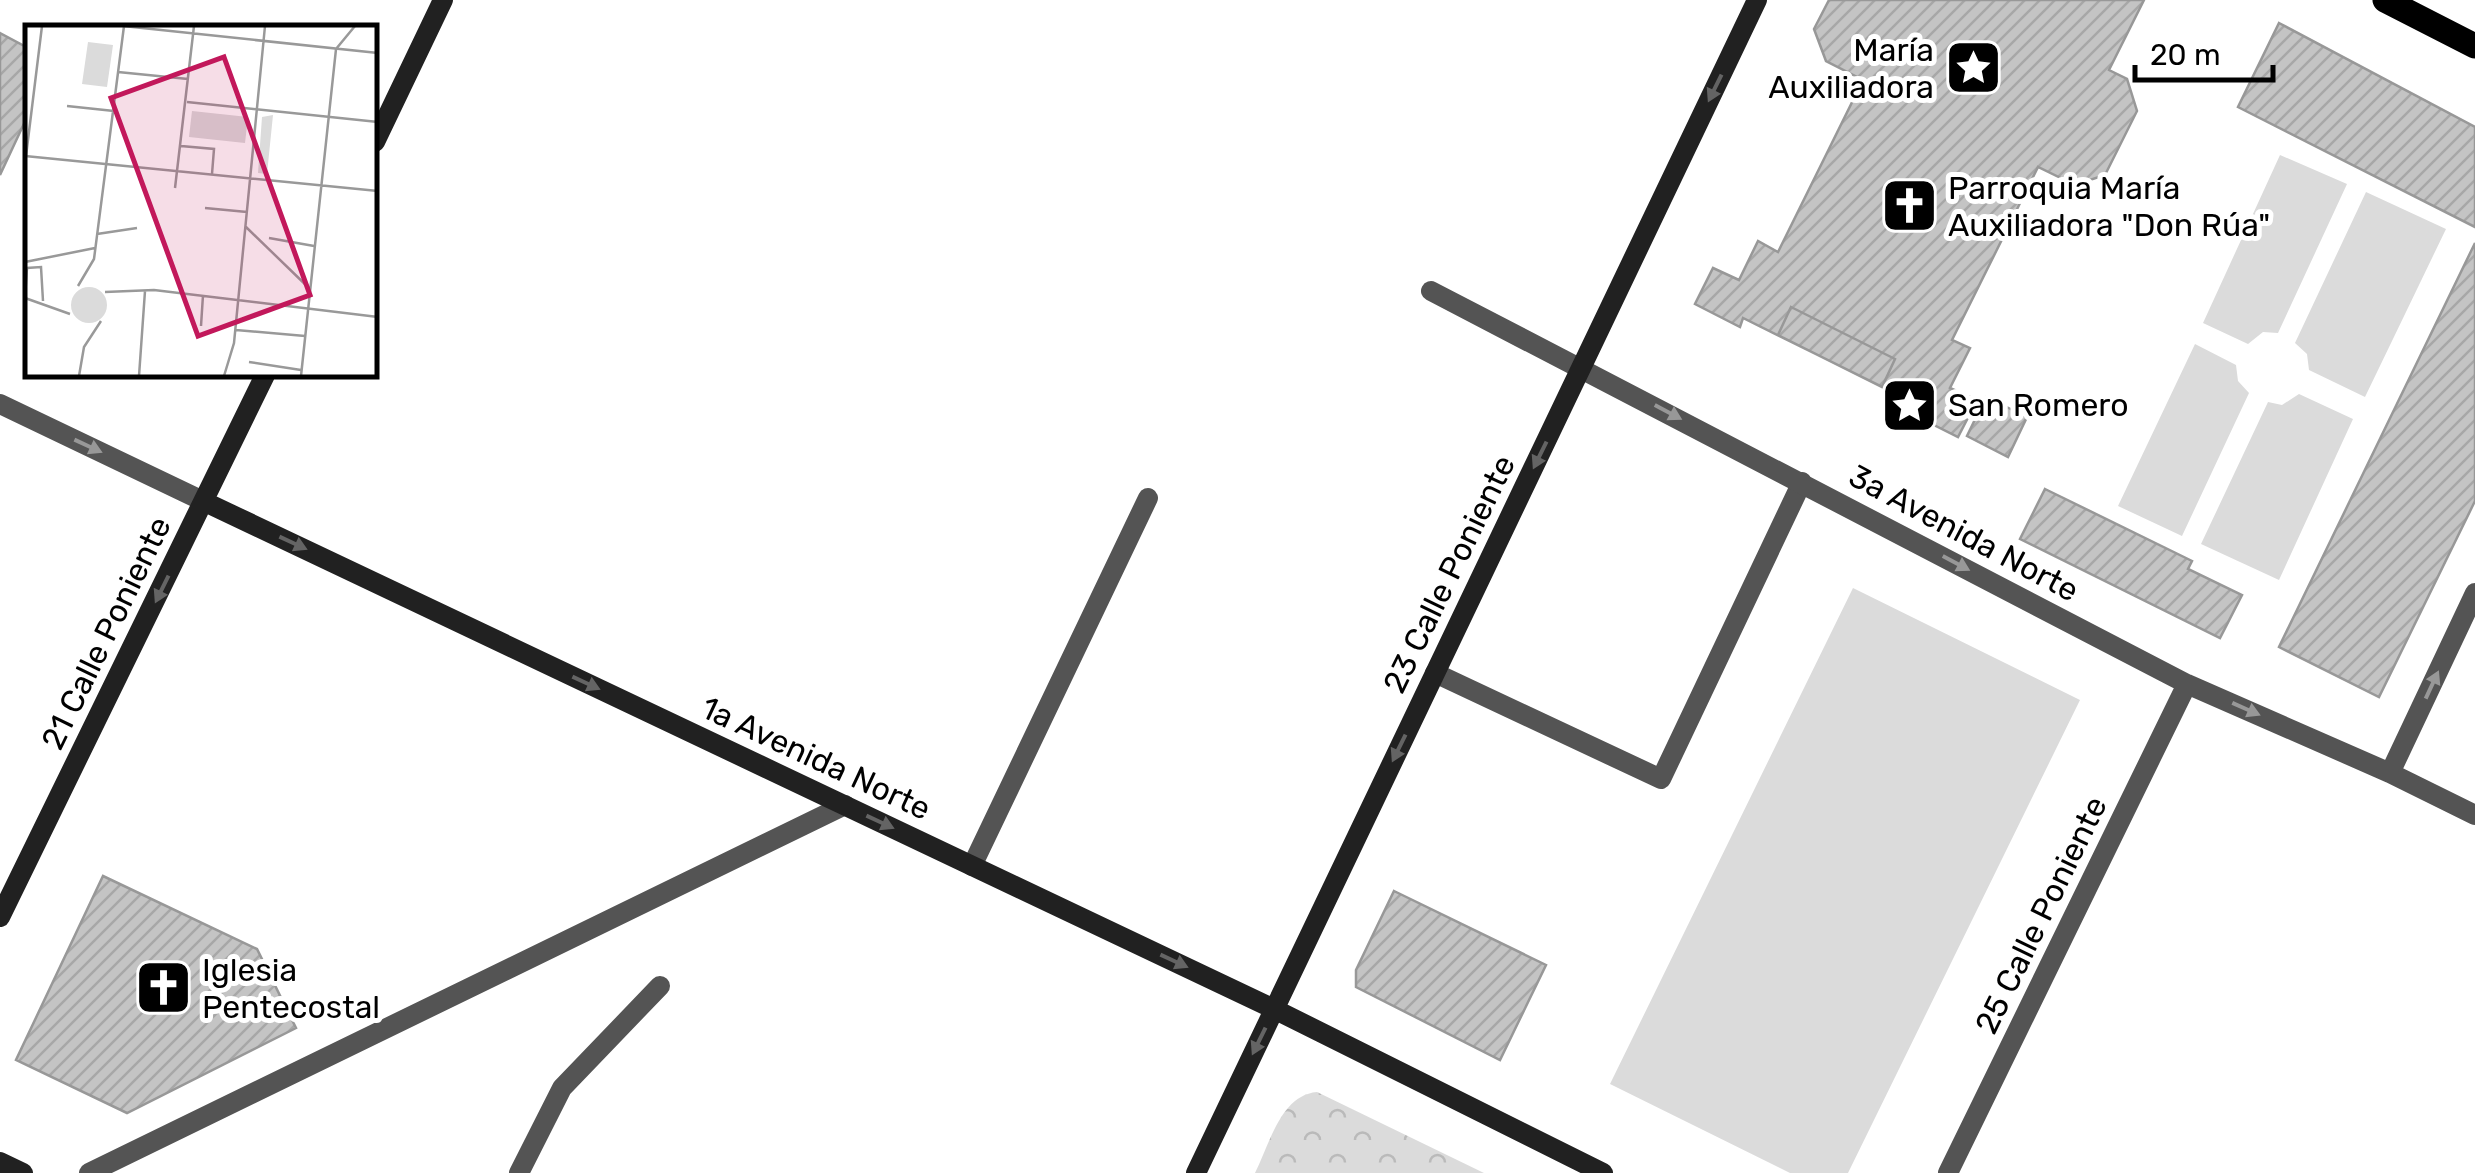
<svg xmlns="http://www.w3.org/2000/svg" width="2475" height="1173" font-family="Rubik,sans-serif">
<defs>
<pattern id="forest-crowns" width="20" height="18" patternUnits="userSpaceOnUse" patternTransform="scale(2.5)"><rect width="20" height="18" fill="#dbdbdb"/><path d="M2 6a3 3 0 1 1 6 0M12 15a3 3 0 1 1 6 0" fill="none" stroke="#bababa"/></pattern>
<pattern id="building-hatch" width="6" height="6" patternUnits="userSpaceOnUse" patternTransform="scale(2.5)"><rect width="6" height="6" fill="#c4c4c4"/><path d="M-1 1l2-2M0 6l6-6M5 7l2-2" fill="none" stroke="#a7a7a7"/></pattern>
</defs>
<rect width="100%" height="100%" fill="#fff"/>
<path fill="#dbdbdb" d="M2280,155l67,29 -69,149 -15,-1 -15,12 -45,-21z
M2366,192l80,37 -81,168 -56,-27 -2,-16 -12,-11z
M2195,344l41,21 2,16 11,12 -67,143 -64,-30z
M2299,394l54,25 -74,161 -78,-36 67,-142 14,3z
M1853,588l227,112 -232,473h-58l-180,-89z"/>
<path fill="url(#forest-crowns)" d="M1317,1092l167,81h-229c15,-30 26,-78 62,-81z"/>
<path fill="url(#building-hatch)" stroke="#989898" stroke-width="2.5" d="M1829,0h315l-35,70 18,9 10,32 -32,64 -30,10 -37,-18 -86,173 18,8 -20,40 27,12 -19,37 -44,-22 5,-10 -176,-87 -3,9 -45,-23 18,-36 26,12 19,-39 20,11 85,-172 -37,-19 -12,-32z
M2279,23l196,104v100l-237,-120z
M0,33l28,15v67l-28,60z
M2475,243v258l-96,196 -100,-50z
M1791,307l104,52 -13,28 -104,-52z
M1986,397l41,20 -19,40 -41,-21z
M2045,489l147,72 -4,8 54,26 -22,43 -200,-99z
M103,876l154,73 39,79 -169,85 -111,-53z
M1394,891l152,74 -46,95 -144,-73v-17z"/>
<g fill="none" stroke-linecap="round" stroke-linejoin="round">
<path stroke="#545454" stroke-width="20" d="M1435,673l226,106 141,-297
M972,866l176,-368"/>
<path stroke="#545454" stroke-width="20" d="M1431,291l756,393 203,89 85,42
M0,404l205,98
M2390,773l85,-180
M89,1173l756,-368
M519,1173l43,-85 98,-102
M1948,1173l239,-489"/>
<path stroke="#212121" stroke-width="20" d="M375,142l68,-142
M205,502l1069,507 329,164
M0,917l265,-542
M0,1162l23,11
M1196,1173l561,-1173"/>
<path stroke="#000" stroke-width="25" d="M2385,0l90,46"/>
</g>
<defs><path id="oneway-solid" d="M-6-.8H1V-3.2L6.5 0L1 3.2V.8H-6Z" transform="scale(2.5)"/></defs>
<g fill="#646464">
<use href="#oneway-solid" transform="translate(1715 88) rotate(116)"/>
<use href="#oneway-solid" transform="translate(1540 455) rotate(116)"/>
<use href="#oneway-solid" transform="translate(293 543) rotate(25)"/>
<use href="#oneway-solid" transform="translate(162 589) rotate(116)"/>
<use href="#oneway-solid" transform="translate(586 683) rotate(25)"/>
<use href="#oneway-solid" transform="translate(1399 748) rotate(116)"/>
<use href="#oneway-solid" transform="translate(880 822) rotate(25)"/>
<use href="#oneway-solid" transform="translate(1174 961) rotate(25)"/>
<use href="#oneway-solid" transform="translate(1259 1041) rotate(116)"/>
</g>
<g fill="#989898">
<use href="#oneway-solid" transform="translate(1668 412) rotate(28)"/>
<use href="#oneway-solid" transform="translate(88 446) rotate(25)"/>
<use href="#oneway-solid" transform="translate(1956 563) rotate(28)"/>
<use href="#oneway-solid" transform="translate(2432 685) rotate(-65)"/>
<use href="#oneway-solid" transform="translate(2246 709) rotate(24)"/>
</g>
<defs>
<symbol id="sight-square" viewBox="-11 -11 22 22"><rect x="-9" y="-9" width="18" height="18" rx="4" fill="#000" stroke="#fff"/><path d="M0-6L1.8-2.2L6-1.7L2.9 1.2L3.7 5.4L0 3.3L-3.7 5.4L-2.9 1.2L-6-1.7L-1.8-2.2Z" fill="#fff"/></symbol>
<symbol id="church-square" viewBox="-11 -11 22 22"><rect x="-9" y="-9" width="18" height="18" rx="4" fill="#000" stroke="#fff"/><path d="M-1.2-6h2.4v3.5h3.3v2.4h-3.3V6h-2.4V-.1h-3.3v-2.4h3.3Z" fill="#fff"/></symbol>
</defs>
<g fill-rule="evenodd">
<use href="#sight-square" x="1942" y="36" width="63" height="63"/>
<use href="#church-square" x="1878" y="174" width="63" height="63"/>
<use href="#sight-square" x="1878" y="374" width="63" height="63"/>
<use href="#church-square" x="132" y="956" width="63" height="63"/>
</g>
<g text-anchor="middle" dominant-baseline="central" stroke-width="10" stroke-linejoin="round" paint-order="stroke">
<g font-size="32" fill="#000" stroke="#fff" text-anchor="start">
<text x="1934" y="50" text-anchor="end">María<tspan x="1934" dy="37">Auxiliadora</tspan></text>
<text x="1948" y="188">Parroquia María<tspan x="1948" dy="37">Auxiliadora "Don Rúa"</tspan></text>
<text x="1948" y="405">San Romero</text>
<text x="202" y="970">Iglesia<tspan x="202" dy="37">Pentecostal</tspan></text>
</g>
<g font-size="32" fill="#000" stroke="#fff">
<text transform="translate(1964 533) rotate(28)">3a Avenida Norte</text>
<text transform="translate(1449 574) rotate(-64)">23 Calle Poniente</text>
<text transform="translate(106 633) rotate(-64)">21 Calle Poniente</text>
<text transform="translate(816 758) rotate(25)">1a Avenida Norte</text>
<text transform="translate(2041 915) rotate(-64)">25 Calle Poniente</text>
</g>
</g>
<g transform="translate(25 25)">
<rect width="352" height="352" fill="#fff"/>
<path d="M63,17l25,3 -6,42 -25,-3zM167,86l56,6 -3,26 -56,-6z" fill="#dbdbdb"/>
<path d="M248,90l-6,59 -9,-1 4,-56zM46 280a18 18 0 1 1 36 0a18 18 0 1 1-36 0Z" fill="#dbdbdb"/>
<path fill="none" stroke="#999" stroke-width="2.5" d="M98,1l255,27M93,47l70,7M162,77l191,20M42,81l47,5M156,121l33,3 -2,25M0,131l353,35M1,131l16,-130M150,163l19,-162M180,183l42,4M220,201l65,63M72,209l40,-6M244,213l45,8M0,237l70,-14M53,261l16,-27 30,-233M80,267l49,-2 224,27M0,273l2,-30 14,-1 2,34M0,273l45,16M176,301l2,-31M211,305l69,6M224,337l52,8M54,351l5,-29 17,-26M114,351l6,-85M199,351l10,-33 31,-317M276,351l35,-327 19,-23"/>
<path fill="#c2185b" fill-opacity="0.15" stroke="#c2185b" stroke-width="5" d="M199,32l86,238 -112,41 -87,-238z"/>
<rect width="352" height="352" fill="none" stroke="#000" stroke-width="5"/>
</g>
<path d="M2135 65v15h138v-15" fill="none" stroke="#000000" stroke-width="5"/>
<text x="2150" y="65" font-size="30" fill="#000000" stroke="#ffffff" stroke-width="8" paint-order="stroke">20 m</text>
</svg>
